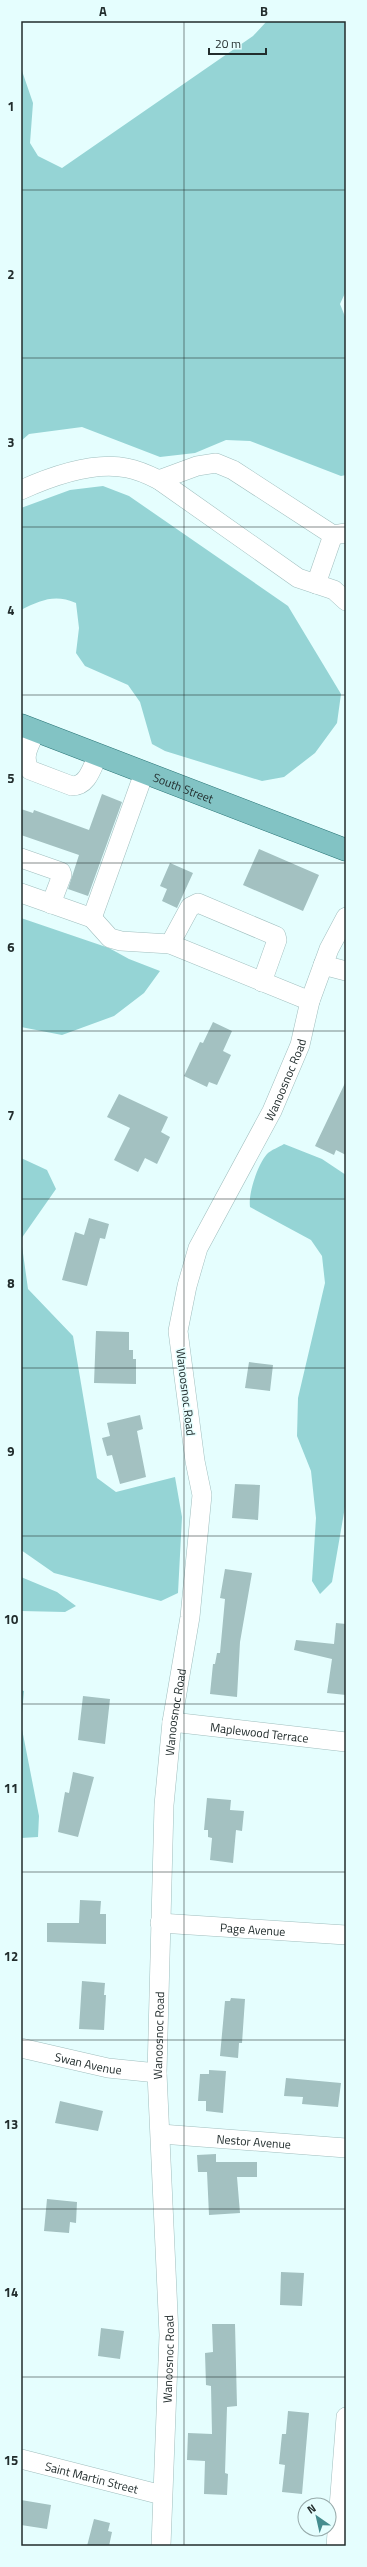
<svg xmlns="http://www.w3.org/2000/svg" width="367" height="2567" font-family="'Titillium Web',sans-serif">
<rect width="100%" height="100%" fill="#e5fefe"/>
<path fill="#95d4d5" d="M267,21h79v270l-6,13 6,15v156l-5,1 -91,-35 -24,-1 -31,13 -35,4 -78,-30 -53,7 -8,7v-373l12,35 -3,40 8,13 24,12 191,-132z
M103,486l26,10 159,110 53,88 -4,29 -22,30 -31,24 -22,4 -97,-30 -13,-7 -12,-42 -12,-17 -43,-19 -9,-13 3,-25 -3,-25c-21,-9 -35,-3 -55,7v-102l49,-18z
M21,918l88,30 20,11 31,12 -16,22 -30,23 -52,19 -41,-8z
M284,1144l38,15 24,16v326l-14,81 -12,12 -8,-13 4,-63 -5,-47 -14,-35 1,-38 27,-115 -3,-27 -11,-16 -61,-33c-2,-14 8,-43 17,-53 4,-4 12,-7 17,-10z
M21,1158l26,12 9,19 -35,50 7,50 45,47 24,142 19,14 59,-15 7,40 -4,76 -17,8 -107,-28 -33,-23z
M21,1577l36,15 19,14 -11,6 -44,-1z
M21,1690l3,1 -3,33 18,92 -1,21 -17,1z"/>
<path fill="#a3c1c1" d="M102,794l20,8 -34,94 -20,-7 11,-34 -58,-20v-26l12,4 1,-3 55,20z
M259,849l60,26 -16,36 -60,-26z
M170,863l23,10 -16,35 -15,-7 5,-12 -7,-3z
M213,1022l19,9 -9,20 8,4 -14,30 -8,-3 -2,5 -23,-11 16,-34 3,1z
M346,1081v74l-10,-5 -2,5 -19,-9z
M119,1094l49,23 -7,15 9,5 -13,27 -12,-6 -7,14 -24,-12 16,-32 -23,-11z
M89,1218l20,6 -4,15 -5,-1 -13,48 -25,-6 13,-48 9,3z
M96,1331l33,1v18h4v9h3v25l-42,-1z
M249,1362l24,3 -3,26 -25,-3z
M140,1415l3,14 -6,2 9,46 -26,7 -8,-29 -5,1 -5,-18 8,-2 -3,-13z
M235,1484l25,1 -2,35 -26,-2z
M225,1569l27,4 -12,69 -3,55 -27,-3 3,-30h2l2,-11h3l5,-54 -5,-1z
M336,1623l10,1v71l-19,-2 5,-34 -38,-9 2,-10 38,4z
M83,1696l27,3 -5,45 -27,-4z
M73,1772l21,5 -16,60 -20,-5 7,-40 4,1z
M207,1798l24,2 -1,10 14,1 -2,20 -6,-1 -3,33 -23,-3 2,-22 -4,-1v-7h-4z
M80,1900l21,1 -1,13h6v30l-59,-2v-19h32z
M82,1981l23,2 -1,12h2l-2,35 -25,-1z
M231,1998l14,1 -3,44h-3l-1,15 -18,-2 5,-55h5z
M209,2070l17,1 -3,42 -17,-2v-10h-8l2,-27h9z
M286,2078l55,5 -3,24 -36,-3 1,-7 -19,-1z
M60,2101l43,10 -5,20 -43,-8z
M216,2154v8h41v15h-20l3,36 -31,2 -2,-43h-9l-1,-17z
M47,2199l30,3 -1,21 -6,-1 -1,11 -25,-2z
M281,2272l23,1 -2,33 -22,-1z
M212,2324h23l2,82 -10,1 -2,66 3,1 -1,21 -23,-1 1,-33 -18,-1 1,-27 24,1 -1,-48 -5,-1 -1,-32 8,-1z
M101,2328l23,3 -4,28 -22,-3z
M288,2411l21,2 -7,81 -20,-2 3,-27 -6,-1 3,-30h4z
M21,2500l30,5 -4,24 -26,-4z
M94,2519l16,4 -2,8 4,1 -3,14h-22z"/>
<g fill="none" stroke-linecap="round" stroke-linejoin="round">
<defs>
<g id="minor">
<path d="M159,480l38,-14 19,-3 17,7 100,65 13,-2"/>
<path d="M21,490c31,-14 72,-29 106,-22 11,2 22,7 32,12l139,98 36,12 12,11"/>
<path d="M316,584l17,-49"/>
<path d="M36,731c-6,13 -15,26 -6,39l42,16c16,0 20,-19 26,-31"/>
<path d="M21,858l40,14 1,3 -11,29"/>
<path d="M21,893l71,25 52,-145"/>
<path d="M92,918l18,20 11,3 49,3 140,57"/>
<path d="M170,944l20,-37 8,-4 78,33 1,4 -15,42"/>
<path d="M323,965l23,6"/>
<path id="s1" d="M172,1722l174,20"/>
<path id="s2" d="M160,1923l186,12"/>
<path id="s3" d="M21,2048l87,20 49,5"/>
<path id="s4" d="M161,2134l185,14"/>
<path id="s5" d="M21,2459l141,36"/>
<path id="s6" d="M161,2546l8,-211 -12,-262 7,-268 8,-83 18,-105 12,-122 -7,-34 -17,-130 9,-45 11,-38 74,-137 28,-66 10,-44 19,-52 17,-32"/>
<path d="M336,2546l10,-129"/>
</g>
<g id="major">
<path id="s7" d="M21,725l325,125"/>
</g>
</defs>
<use href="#minor" stroke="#a0bebe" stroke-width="20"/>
<use href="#major" stroke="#2a7476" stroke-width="23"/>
<use href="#minor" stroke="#fff" stroke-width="19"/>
<use href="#major" stroke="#82c3c4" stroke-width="22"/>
</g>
<path fill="none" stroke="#222d2d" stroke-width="1" stroke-opacity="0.55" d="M184,21v2525M21,190h325M21,358h325M21,527h325M21,695h325M21,863h325M21,1031h325M21,1199h325M21,1368h325M21,1536h325M21,1704h325M21,1872h325M21,2040h325M21,2209h325M21,2377h325"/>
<g text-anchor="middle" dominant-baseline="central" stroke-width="3" stroke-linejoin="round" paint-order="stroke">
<g font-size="12" fill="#222d2d" stroke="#e5fefe">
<text stroke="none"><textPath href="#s7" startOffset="174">South Street</textPath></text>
<text stroke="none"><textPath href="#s6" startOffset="1495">Wanoosnoc Road</textPath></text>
<text transform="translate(186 1392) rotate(83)">Wanoosnoc Road</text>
<text stroke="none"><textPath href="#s6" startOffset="835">Wanoosnoc Road</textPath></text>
<text stroke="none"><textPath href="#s1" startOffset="88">Maplewood Terrace</textPath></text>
<text stroke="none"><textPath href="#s2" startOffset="93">Page Avenue</textPath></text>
<text stroke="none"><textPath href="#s6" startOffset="511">Wanoosnoc Road</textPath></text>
<text stroke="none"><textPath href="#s3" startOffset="69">Swan Avenue</textPath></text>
<text stroke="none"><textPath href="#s4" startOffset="93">Nestor Avenue</textPath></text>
<text stroke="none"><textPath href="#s6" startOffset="187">Wanoosnoc Road</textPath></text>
<text stroke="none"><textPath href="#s5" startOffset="73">Saint Martin Street</textPath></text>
</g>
</g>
<rect width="367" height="2567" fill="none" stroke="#e5fefe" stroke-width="44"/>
<g transform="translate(317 2517) rotate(326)"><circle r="19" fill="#e5fefe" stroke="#97aaaa"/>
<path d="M0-3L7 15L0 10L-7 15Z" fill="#458d8f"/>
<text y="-6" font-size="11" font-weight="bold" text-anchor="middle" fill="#222d2d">N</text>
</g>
<path d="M209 48v6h57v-6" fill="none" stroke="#222d2d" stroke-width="2"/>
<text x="215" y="48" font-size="12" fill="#222d2d" stroke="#e5fefe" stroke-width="3" paint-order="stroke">20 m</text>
<rect x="22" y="22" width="323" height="2523" fill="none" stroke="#222d2d" stroke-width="1.5"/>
<g font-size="13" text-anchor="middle" font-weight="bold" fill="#222d2d">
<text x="103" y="16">A</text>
<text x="264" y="16">B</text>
<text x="11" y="111">1</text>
<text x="11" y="279">2</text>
<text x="11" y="447">3</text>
<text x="11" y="615">4</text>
<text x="11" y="783">5</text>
<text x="11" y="952">6</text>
<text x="11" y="1120">7</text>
<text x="11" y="1288">8</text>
<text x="11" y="1456">9</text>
<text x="11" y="1624">10</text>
<text x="11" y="1793">11</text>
<text x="11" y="1961">12</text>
<text x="11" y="2129">13</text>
<text x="11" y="2297">14</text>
<text x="11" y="2465">15</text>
</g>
</svg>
